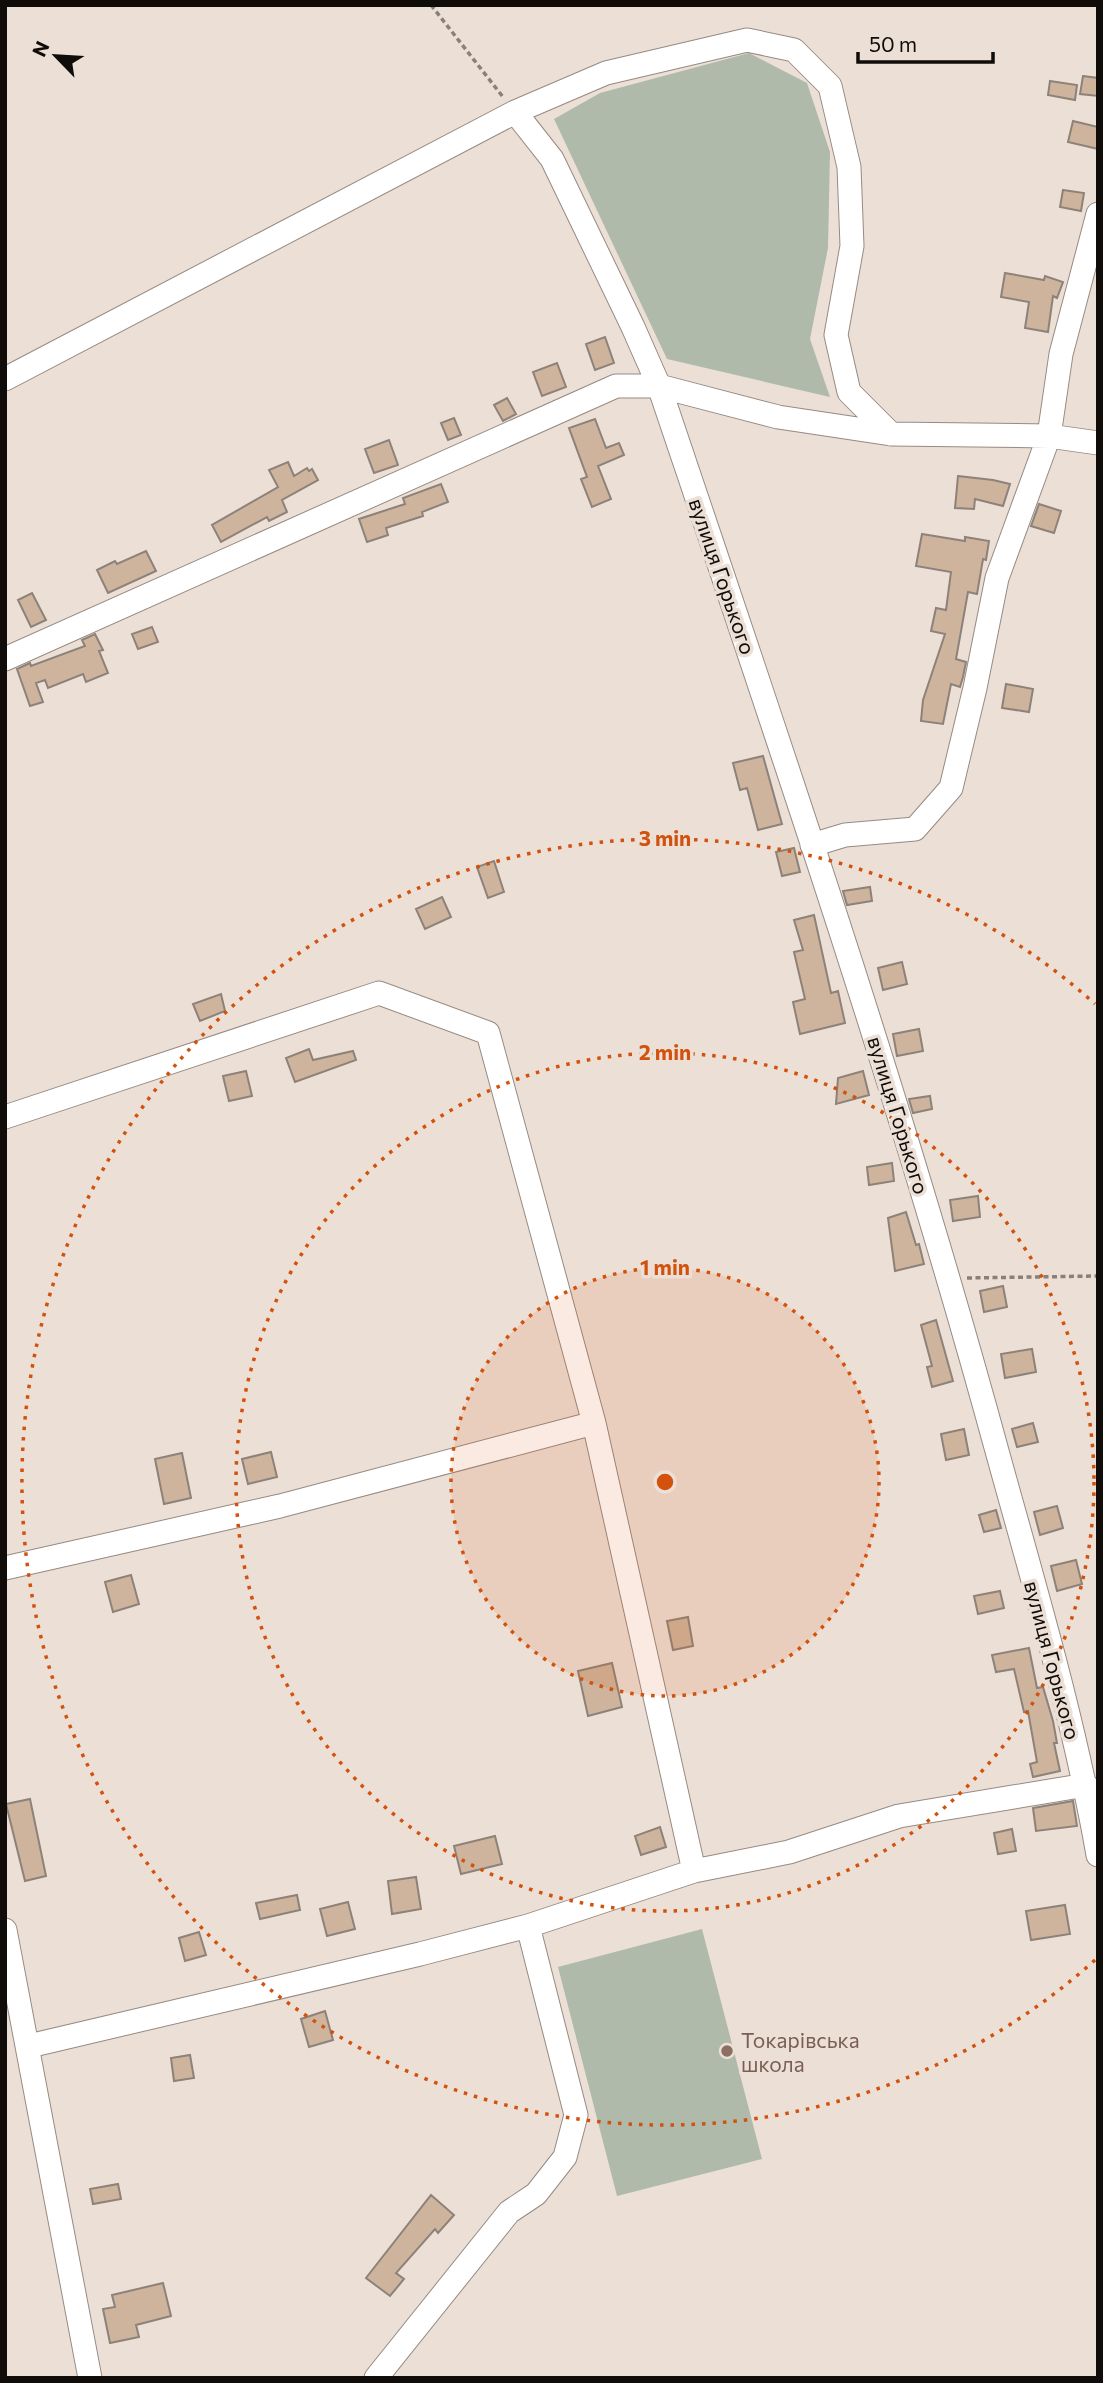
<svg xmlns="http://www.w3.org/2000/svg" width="1103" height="2383" font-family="Commissioner,sans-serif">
<rect width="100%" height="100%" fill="#ecdfd6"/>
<path fill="#afbaaa" d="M749,53l58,30 23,69 -2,96 -18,91 20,58 -163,-38 -113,-240 46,-26z
M702,1929l60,230 -145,37 -59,-229z"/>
<path fill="#ceb49d" stroke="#8d8279" stroke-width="2" d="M1083,76l15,2v18l-18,-2z
M1050,81l27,4 -2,15 -27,-5z
M1073,121l25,6v22l-30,-7z
M1063,190l21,3 -3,18 -21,-4z
M1005,273l39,7 1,-4 18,6 -6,16 -4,-2 -5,36 -23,-4 4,-26 -28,-5z
M605,337l9,26 -19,7 -9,-26z
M557,363l9,24 -24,9 -9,-24z
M507,398l9,16 -13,7 -9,-16z
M454,418l7,17 -13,5 -7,-17z
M595,419l11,29 13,-5 5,12 -26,11 13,33 -19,8 -11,-28 6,-2 -18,-49z
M389,440l9,25 -24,8 -9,-24z
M288,462l6,14 13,-8 2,3 3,-2 6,11 -36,20 5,12 -18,9 -2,-4 -46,25 -9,-17 66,-38 -9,-17z
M958,476l35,4 17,4 -7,22 -28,-7 -1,10 -19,-1z
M441,484l7,18 -26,10 1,4 -37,12 2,7 -21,7 -8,-23 46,-15 -2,-6z
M1039,504l22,7 -7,22 -23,-7z
M922,534l43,7v-4l24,4 -3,19 -3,-1 -6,35 -9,-2 -12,67 10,3 -3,15 -3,10 -9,-3 -8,40 -22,-3 2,-21 22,-66 -14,-3 5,-23 10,2 5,-38 -35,-6z
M146,551l10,20 -48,22 -11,-23 18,-9 2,3z
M32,593l14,27 -15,7 -13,-27z
M152,627l6,15 -20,7 -6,-15z
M95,634l8,16 -4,1 9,22 -22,9 -3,-8 -35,14 -3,-8 -9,3 7,19 -13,4 -13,-37 13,-6 1,3 54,-20 -3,-6z
M1006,684l27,5 -4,23 -27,-4z
M763,756l19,68 -24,6 -11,-42 -7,2 -7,-27z
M794,848l6,24 -18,4 -6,-24z
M494,861l10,31 -16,6 -11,-31z
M870,887l2,14 -25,4 -4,-14z
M442,897l9,20 -26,12 -9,-20z
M814,915l17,78 7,-2 7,32 -45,11 -7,-32 12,-3 -11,-47 9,-2 -9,-30z
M902,962l5,22 -24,6 -5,-22z
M221,994l4,17 -25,10 -7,-17z
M919,1029l4,22 -26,5 -4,-22z
M309,1049l4,11 40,-9 3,9 -61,22 -9,-24z
M246,1071l6,25 -23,5 -6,-25z
M863,1071l6,24 -33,9 2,-26z
M930,1096l2,13 -19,4 -4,-14z
M892,1163l2,18 -25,4 -2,-18z
M978,1196l2,21 -27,4 -3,-21z
M906,1212l10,33 3,-1 5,20 -29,7 -7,-53z
M1003,1286l4,21 -23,5 -4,-21z
M936,1320l17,61 -21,6 -5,-20 5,-1 -11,-41z
M1032,1349l4,23 -31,6 -4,-24z
M1033,1423l5,19 -21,5 -5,-18z
M964,1429l5,26 -23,5 -5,-26z
M271,1452l6,25 -29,7 -6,-25z
M182,1453l9,45 -27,6 -9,-45z
M1057,1506l6,22 -23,7 -6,-23z
M996,1510l5,18 -17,4 -5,-17z
M1076,1560l6,24 -25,7 -6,-25z
M131,1575l8,29 -26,8 -8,-30z
M1000,1591l4,17 -26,6 -4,-18z
M688,1617l5,29 -20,4 -6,-29z
M1029,1648l8,40 6,-1 10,34 4,22h-3l6,28 -27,6 -3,-13 7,-2 -9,-51 -4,1 -10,-43 -18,3 -4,-17z
M612,1663l10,44 -34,9 -10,-45z
M30,1799l16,77 -21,5 -19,-77z
M1073,1801l4,25 -41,5 -3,-23z
M660,1827l6,20 -25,8 -6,-19z
M1012,1829l4,22 -18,3 -4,-21z
M495,1836l7,28 -41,10 -7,-28z
M416,1877l5,32 -29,5 -4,-33z
M297,1895l3,15 -40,9 -4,-16z
M348,1902l7,27 -28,7 -7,-27z
M1065,1905l5,29 -39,6 -5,-29z
M199,1932l7,23 -21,6 -6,-23z
M325,2011l8,29 -24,7 -8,-28z
M190,2055l4,23 -20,3 -3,-23z
M118,2184l3,15 -28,5 -3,-15z
M431,2195l23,20 -16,18 -3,-4 -39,44 8,6 -14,17 -24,-18z
M163,2283l8,33 -35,9 3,12 -29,6 -7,-34 12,-2 -3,-12z"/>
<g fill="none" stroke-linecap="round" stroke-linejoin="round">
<defs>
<path id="minor" d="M515,112l37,47 81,168 26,59 119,31 113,17 158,2 49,7
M5,379l510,-267 91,-39 141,-33 47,10 36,36 19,81 3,79 -16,89 13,57 42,42
M5,659l611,-273h43c119,353 240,706 338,1065 37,134 77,267 101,404
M812,845l33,-10 70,-6 36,-41 24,-100 22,-110 52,-142 12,-82 37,-140
M5,1117l374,-124 109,40 106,390 100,448 -166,55 -108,28 -391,92
M5,1568l275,-62 314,-83
M694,1871l95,-19 110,-36 187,-31
M5,1930l85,448
M376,2378l133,-166 27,-18 29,-37 11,-42 -48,-189"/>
</defs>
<use href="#minor" stroke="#968a82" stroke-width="25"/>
<path stroke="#89807a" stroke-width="3.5" stroke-dasharray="5 3.5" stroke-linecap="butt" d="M431,5l72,92
M967,1278l131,-2"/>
<use href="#minor" stroke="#fff" stroke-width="23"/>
</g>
<circle cx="665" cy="1482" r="214" fill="#d2510c" fill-opacity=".12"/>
<g fill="none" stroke="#d2510c" stroke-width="3.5" stroke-dasharray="3.5 7">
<circle cx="665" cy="1482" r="214"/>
<circle cx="665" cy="1482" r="429"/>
<path d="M1095 1960A643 643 0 1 1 1095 1004"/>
</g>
<circle fill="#8d6e63" stroke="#ecdfd6" stroke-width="2.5" cx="727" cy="2051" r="7"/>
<g text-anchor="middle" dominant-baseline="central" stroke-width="7" stroke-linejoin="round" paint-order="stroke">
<g font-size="21" fill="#100c09" stroke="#ecdfd6">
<text transform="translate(723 576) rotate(71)">вулиця Горького</text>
<text transform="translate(899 1115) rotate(73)">вулиця Горького</text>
<text transform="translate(1053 1660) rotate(75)">вулиця Горького</text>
</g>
<g font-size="21" fill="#785e54" stroke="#ecdfd6" text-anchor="start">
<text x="741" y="2039">Токарівська<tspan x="741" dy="24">школа</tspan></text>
</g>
</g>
<circle cx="665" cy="1482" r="10" fill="#d2510c" stroke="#ecdfd6" stroke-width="3.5"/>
<g font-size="21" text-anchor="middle" font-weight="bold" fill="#d2510c" stroke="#ecdfd6" stroke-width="7" stroke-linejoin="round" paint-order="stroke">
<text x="665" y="846">3 min</text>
<text x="665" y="1060">2 min</text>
<text x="665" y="1275">1 min</text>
</g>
<rect width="1103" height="2383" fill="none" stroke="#100c09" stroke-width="14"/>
<g transform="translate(56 56) rotate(295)" stroke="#ecdfd6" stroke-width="5" paint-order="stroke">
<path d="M0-5L12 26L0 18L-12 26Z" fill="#100c09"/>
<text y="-10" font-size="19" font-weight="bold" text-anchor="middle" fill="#100c09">N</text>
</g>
<path d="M858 52v10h135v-10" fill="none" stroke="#100c09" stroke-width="3.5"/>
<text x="869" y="52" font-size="21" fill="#100c09" stroke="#ecdfd6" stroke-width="5" paint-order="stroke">50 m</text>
</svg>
